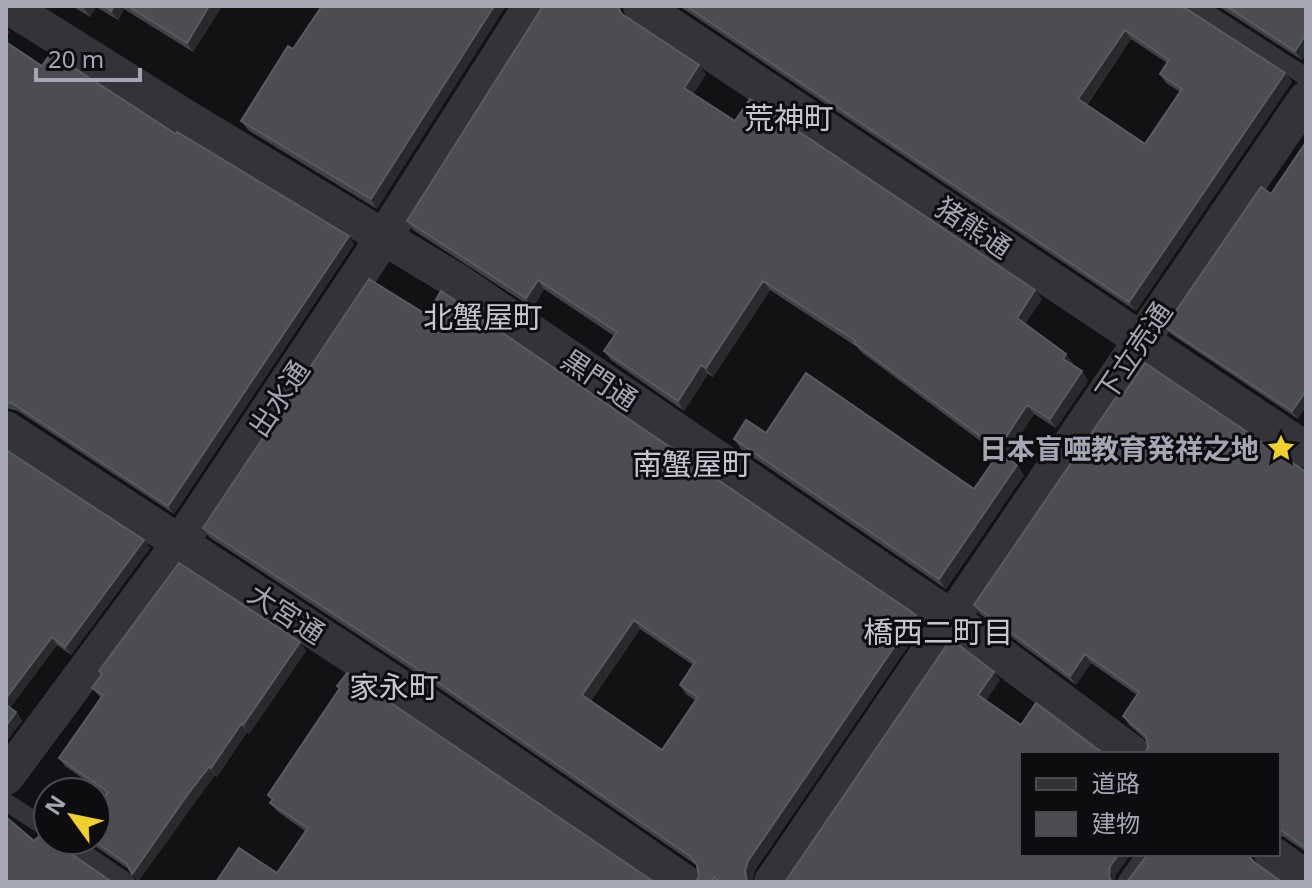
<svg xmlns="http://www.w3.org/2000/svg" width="1312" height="888" font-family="'Noto Sans','Noto Sans JP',sans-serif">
<rect width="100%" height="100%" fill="#121214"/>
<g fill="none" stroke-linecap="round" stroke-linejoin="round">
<path stroke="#333339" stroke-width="18" d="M1196,6l110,71
M6,802l42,27
M65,840l61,42
M1126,882l20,-28"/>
<path stroke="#333339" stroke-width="36" d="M8,6l177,111 273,165 492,335 183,137
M641,6l665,444
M6,429l418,274 260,179
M6,777l174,-234 204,-306 147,-231
M1272,854l34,24
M772,882l534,-783"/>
</g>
<path fill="#414246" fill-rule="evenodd" d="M72,6h150l-29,46 -69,-43 -6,11 -22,-13 -6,10z
M543,6h77l2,8 84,60 -13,20 42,27 300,169 7,9 -17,25 48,39 -1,2 16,16 -32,47 -22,-14 -29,43 12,8 7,10 -78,114 -205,-140 -7,-10 32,-6 208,56 25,-34 -138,-103 -4,-5 -87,-57 -57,87 -5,-3 -24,37 -73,-51 -7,-9 10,-15 -70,-47 -11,19 -120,-78 -6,-9z
M679,6h505l1,2 100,65 7,9 -156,229zM1131,39l36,24 -7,11 6,9 14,9 -35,52 -58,-39z
M1218,6h88l-4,54z
M6,42l36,24 134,68 178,110 -180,270 -156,-103 -12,-3z
M293,49l84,160 -129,-79 -7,-9z
M1271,194l27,225 -127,-85 -6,-7z
M1121,398l185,74v380l-22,-15 -6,-2v-81l-130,-7 -2,-7 -17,-15 -6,-9 14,-21 -46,-32 -15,22 -96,-71 -6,-9z
M6,450l138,90 6,8 -79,107 -14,-10 -47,63 6,4 6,9 -16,21z
M203,528l720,96 -168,246 -3,12h-56l3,-6 -3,-11 -260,-179 -227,-149zM640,629l53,36 -13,20 6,9 10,7 -34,49 -71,-49z
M300,642l6,9 -57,83 -2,-2 -30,45 -2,-2 -22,29 -63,66 -44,-30h10l10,-45 -41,-29 -6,-8 42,-60 -9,-10 9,-13 -2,-4z
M337,686l317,196 -377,-9 28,-42 -28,-20 -7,-8 2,-3 -4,-5 72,-105z"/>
<path fill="#2a2a2d" d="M85,6l11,1 -6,10 -6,-9z
M114,6h8l2,3 -6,11 -7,-9z
M209,6h13l-29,46 -6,-9z
M494,6h12l-129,203 -6,-10z
M6,27l4,5 -4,6z
M1125,30l6,9 -47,69 -6,-9z
M1306,34v20l-4,6 -7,-9z
M699,65l7,9 -15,23 -7,-9z
M1285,73l7,9 -156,229 -7,-9z
M349,236l5,8 -180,270 -6,-8z
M538,280l6,9 -11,19 -7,-10z
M763,281l7,9 -57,87 -7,-9z
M1035,290l7,9 -19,28 -6,-9z
M1066,354l7,9 -3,5 -7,-9z
M701,365l7,9 -24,37 -6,-10z
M1082,371l6,10 -32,47 -6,-9z
M1306,391v16l-8,12 -6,-8z
M1027,405l7,9 -30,45 -6,-10z
M1017,465l7,10 -78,114 -7,-10z
M144,540l6,8 -79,107 -6,-8z
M916,615l7,9 -168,246 -3,12h-5l-2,-11 3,-10z
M634,620l6,9 -51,75 -7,-9z
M52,637l5,8 -49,66 -2,-3v-10z
M300,642l6,9 -57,83 -6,-9z
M1085,654l6,9 -15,22 -6,-9z
M994,672l6,8 -16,24 -6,-9z
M16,712l6,9 -16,21v-16z
M241,724l6,8 -30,45 -6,-9z
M209,767l6,8 -77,107 -6,-8z
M1119,854h12l-15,21 -1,7h-3l-3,-5 1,-11z"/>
<path fill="#4c4c52" stroke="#5a5a61" stroke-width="2" fill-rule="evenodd" d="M104,6h10l-3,5z
M128,6h81l-22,37z
M322,6h172l-123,193 -130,-78 47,-75 5,3z
M543,6h73l6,8 77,51 -15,23 51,33 15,-22 285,191 -18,28 49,36 -3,5 19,12 -32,48 -23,-14 -29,44 -144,-106 2,-2 -93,-60 -57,87 -5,-3 -23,36 -74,-50 13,-19 -79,-52 -12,18 -119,-77z
M686,6h496l103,67 -156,229zM1125,30l44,30 -9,14 22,15 -37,55 -67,-45z
M1226,6h80v28l-11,17z
M6,42l36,24 9,-13 125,81 1,-2 172,104 -181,270 -156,-103 -6,-1z
M1306,142v249l-14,20 -127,-84 96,-140 10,7z
M369,279l58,36 14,-24 475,324 -168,246 -3,10 2,11h-27l-6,-5 -3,5h-15l3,-6 -2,-11 -7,-9 -260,-179 -227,-149zM634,620l61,42 -15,23 18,12 -36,53 -80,-55z
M1145,363l161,109v376l-28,-20v-74h-133l3,-7 -2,-11 -23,-20 16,-24 -54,-38 -15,22 -96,-71 143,-209 4,2z
M806,373l168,116 25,-36 18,12 -78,114 -205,-140 12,-19 20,13z
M6,450l138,90 -79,107 -13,-10 -46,61z
M179,563l121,79 -57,83 -2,-1 -30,44 -2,-1 -22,28 -55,79 -5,-10 -34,-24h3v-31l12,-17 -49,-34 44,-63 -11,-7 10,-14 -3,-3z
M951,639l43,33 -16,23 43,30 15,-22 68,51h-82v100h97l-9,12 -1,11 3,5h-327z
M347,673l307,209h-438l23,-34 38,25 31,-45 -38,-25 3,-4 -5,-4 72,-107 -3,-2z
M6,705l10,7 -10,14z
M6,817l28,24 10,-9 4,4v4h3l61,42h-106z
M1148,854h99l7,8 28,20h-155z"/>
<defs>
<symbol id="sight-bare" viewBox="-9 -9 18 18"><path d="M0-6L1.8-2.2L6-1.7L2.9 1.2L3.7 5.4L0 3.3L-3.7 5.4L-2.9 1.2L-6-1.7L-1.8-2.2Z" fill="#f0d02d" stroke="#0d0d0f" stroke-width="2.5" paint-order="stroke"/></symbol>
</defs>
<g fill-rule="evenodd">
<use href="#sight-bare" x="1261" y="428" width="40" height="40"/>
</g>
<g text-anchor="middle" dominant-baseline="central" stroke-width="6" stroke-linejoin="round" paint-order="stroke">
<g font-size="28" fill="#a4a6b4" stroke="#0d0d0f">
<text transform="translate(974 227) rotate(34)">猪熊通</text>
<text transform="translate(1133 351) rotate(-56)">下立売通</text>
<text transform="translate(600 379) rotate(34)">黒門通</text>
<text transform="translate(278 398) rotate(-56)">出水通</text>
<text transform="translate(287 613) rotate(33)">大宮通</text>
</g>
<g font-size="28" font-weight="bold" fill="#a4a6b4" stroke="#0d0d0f" text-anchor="end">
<text x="1259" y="448">日本盲唖教育発祥之地</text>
</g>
<g font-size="30" fill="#c5c6d0" stroke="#0d0d0f">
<text x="789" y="117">荒神町</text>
<text x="483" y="316">北蟹屋町</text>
<text x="692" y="463">南蟹屋町</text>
<text x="938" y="631">橋西二町目</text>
<text x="394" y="686">家永町</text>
</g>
</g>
<rect width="1312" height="888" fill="none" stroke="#a4a6b4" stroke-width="16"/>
<rect x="1020" y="752" width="260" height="104" fill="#0d0d0f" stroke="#494a51" stroke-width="2"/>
<rect x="1036" y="778" width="40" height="12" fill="#333339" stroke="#494a51" stroke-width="2"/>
<text x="1092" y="792" font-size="24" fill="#a4a6b4">道路</text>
<rect x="1036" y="812" width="40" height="24" fill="#4c4c52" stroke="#494a51" stroke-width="2"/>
<text x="1092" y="832" font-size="24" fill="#a4a6b4">建物</text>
<g transform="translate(72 816) rotate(303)"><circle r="38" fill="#0d0d0f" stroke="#494a51" stroke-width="2"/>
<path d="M0-6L14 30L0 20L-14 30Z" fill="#f0d02d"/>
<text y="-12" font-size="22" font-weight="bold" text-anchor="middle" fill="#a4a6b4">N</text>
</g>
<path d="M36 68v12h104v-12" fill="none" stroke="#a4a6b4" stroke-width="4"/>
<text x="48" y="68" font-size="24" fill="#a4a6b4" stroke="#0d0d0f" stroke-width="6" paint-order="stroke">20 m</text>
</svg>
